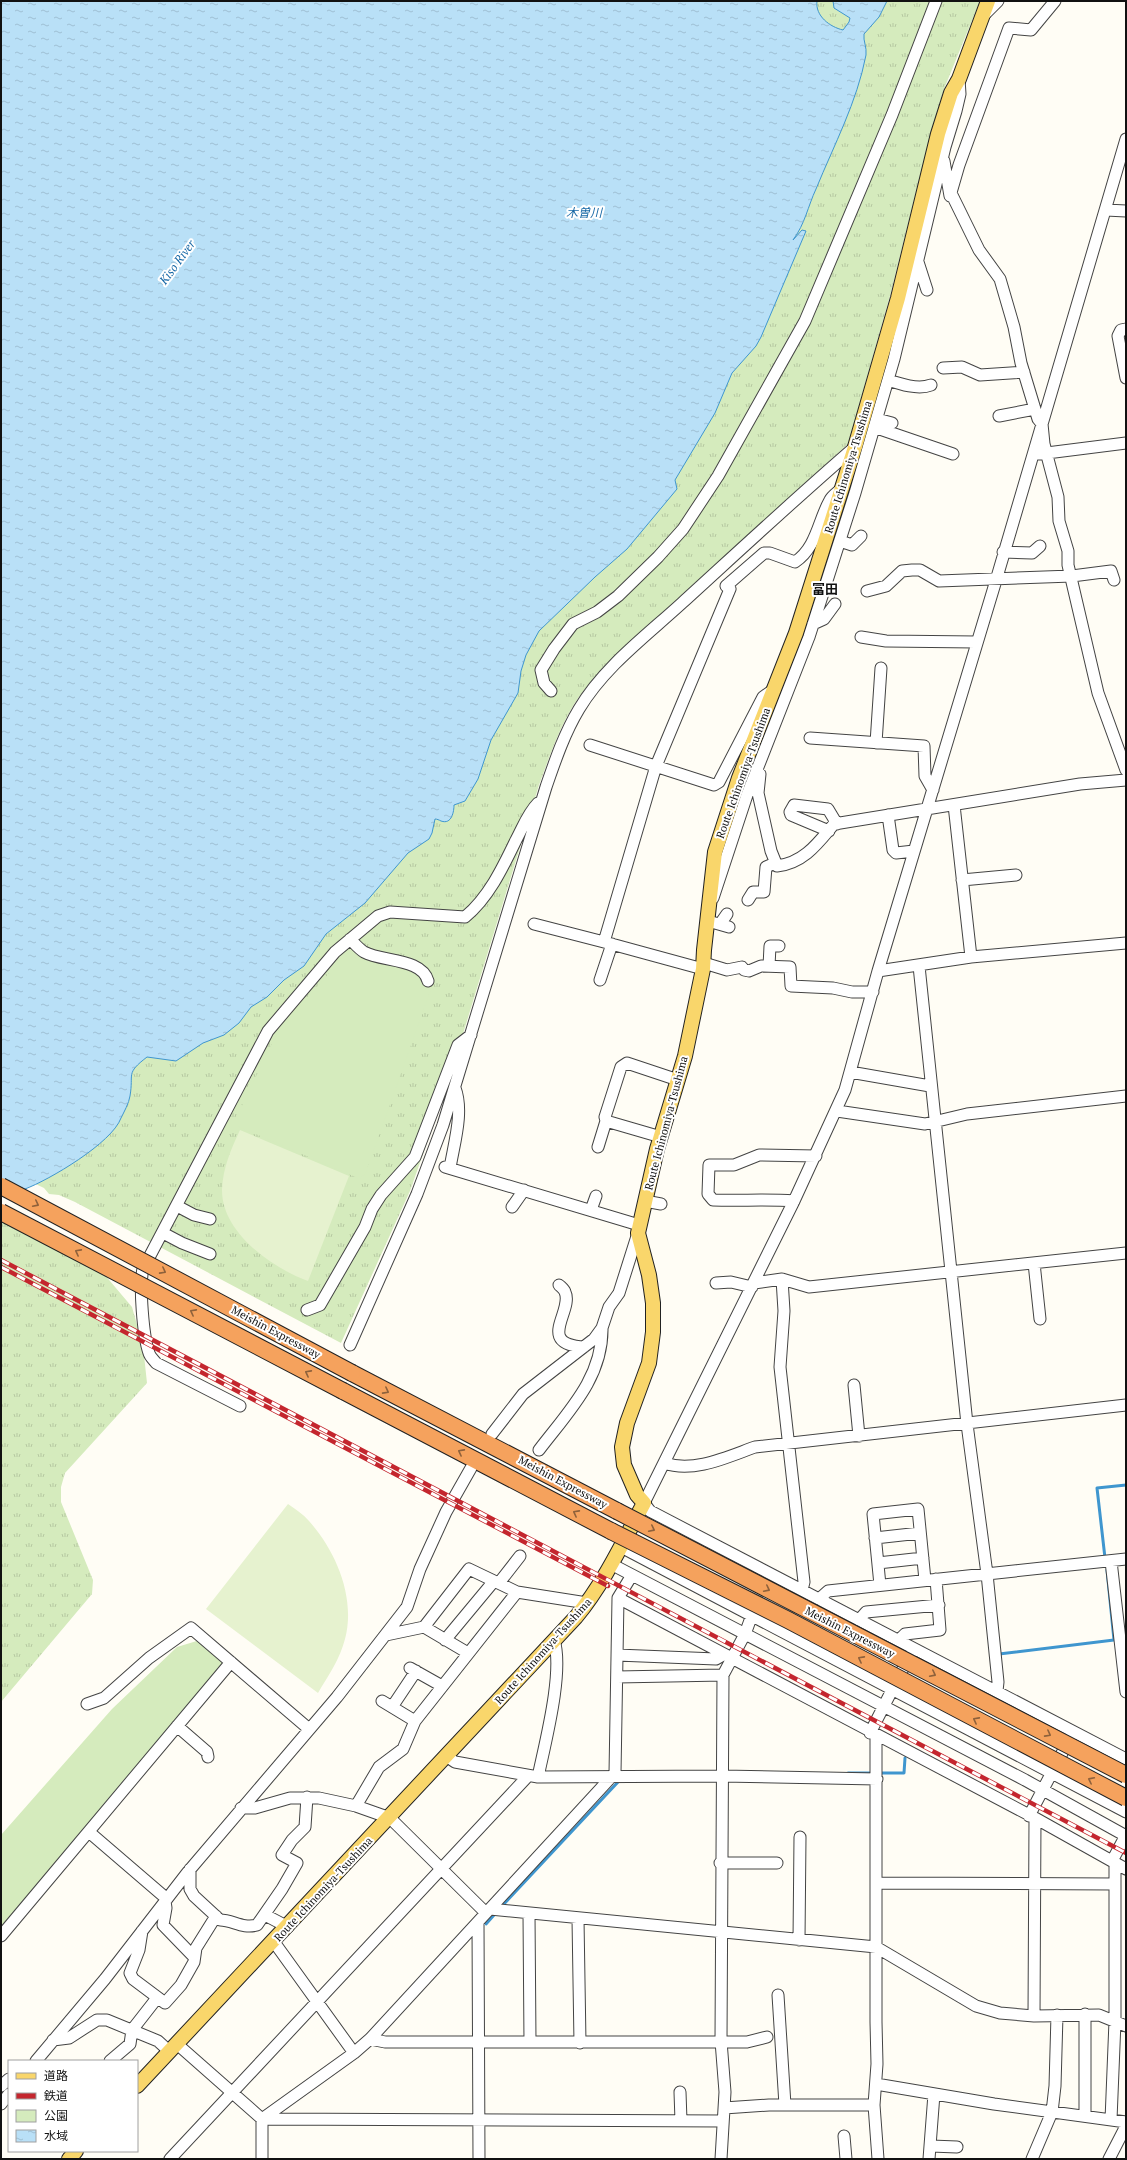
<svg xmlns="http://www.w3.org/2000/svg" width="1127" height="2160" font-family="'PT Serif','Noto Sans JP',serif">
<defs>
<pattern id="grass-tufts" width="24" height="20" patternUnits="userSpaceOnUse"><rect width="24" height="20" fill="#d5ebbd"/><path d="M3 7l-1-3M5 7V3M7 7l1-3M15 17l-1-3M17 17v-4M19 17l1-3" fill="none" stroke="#b6c8a1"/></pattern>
<pattern id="water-ripples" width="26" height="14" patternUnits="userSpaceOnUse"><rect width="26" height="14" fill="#b9e0f7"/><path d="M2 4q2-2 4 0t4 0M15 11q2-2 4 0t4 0" fill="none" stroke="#9ebfd3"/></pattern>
</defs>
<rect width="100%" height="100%" fill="#fffdf5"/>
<path fill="url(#grass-tufts)" d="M814,1h26l11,15 1,22 -32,-16z
M883,1h97l-36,88 -13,43 -41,164 -42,148 -222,202c-19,18 -39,37 -53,60 -15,25 -24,52 -34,79l-91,298 -38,108 -69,152 -266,-141 -16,-7 -10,-1 -5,-6 -17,-8 91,-102 283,-218 30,-35 427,-786z
M1,1218l98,50 33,39 11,39 4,37 -82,90 -4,14v15l32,78 -1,14 -91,108z"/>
<path fill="#d5ebbd" d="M357,946l81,23 -72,203 -6,7 -123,-53v-10l40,-83 65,-75z
M200,1640l27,22 -226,270v-97l111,-126 65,-62z"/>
<path fill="#e6f2cf" d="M240,1130l109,46 -41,105c-36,-13 -87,-49 -86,-92 1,-21 9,-40 18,-59z
M288,1504c7,5 15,10 21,17 27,30 47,77 36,118 -5,20 -17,37 -27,54l-112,-84z"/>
<path fill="url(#water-ripples)" stroke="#3f96cf" d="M1,1h816c-2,15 13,26 26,29l6,-8 1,-4 -16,-10 -1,-7h54l-8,16 -15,17c-1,7 3,13 2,21 -9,47 -32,90 -50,134 -8,17 -11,35 -23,51l9,-10 4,1 -45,106 -5,9 -24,27 -17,40 -40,67 2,9 -50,60 -32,28 -56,54 -13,24 -5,16 -3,22 -27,47 -13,39 -13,22 -11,4c0,6 -2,20 -13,16 -2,-1 -4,-2 -6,-2l-3,14 -3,6 -21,14 -43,50 -39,31 -22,32 -20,14 -17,17 -16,10 -12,16 -15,12 -21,8 -27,18 -29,-4c-22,17 -13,16 -17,39 -1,7 -6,16 -9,22 -9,25 -72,62 -96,71 -8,3 -16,4 -24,6z"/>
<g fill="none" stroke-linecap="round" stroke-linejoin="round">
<path stroke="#3f96cf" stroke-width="3" d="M1105,1558l-8,-70 29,-3
M999,1654l115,-14 -7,-70
M848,1773h25
M880,1773h24l1,-15
M502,1906l116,-124
M486,1924l8,-9"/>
<defs>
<path id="minor" d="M985,14l13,-13
M1126,139l-129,438 -119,394 -33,119 -51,111 -150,302 6,8 476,248
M944,161l6,35 9,-31 50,-137 22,2 24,-29
M951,193l28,57 21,29 14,48 7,36 17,56 4,5 2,20 14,53 1,24 9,30v14l30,128 28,77
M1106,210l20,1
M918,262l9,28
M1126,329l-5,1 -3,6 8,42
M943,368l19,-1 18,8 44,-3
M888,380c12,4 30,10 43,5
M999,416l36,-7
M877,419l15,4
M874,427l79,27
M1039,454l87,-11
M840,541l12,4 9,-9
M1003,552l29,1 8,-7
M867,591l19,-5 16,-15 10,-1h8l19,11 133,-5 39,-5 3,9
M813,624l11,-5 11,-15
M861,637l25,4 90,1
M551,691l-7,-8 -3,-13 13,-21 19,-25 24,-12 21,-16 40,-39 25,-28 35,-53 87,-155 87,-206 44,-114
M810,738l114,8 1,30 8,14
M876,743l5,-75
M590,745l124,40 5,-3 44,-85 10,-7
M760,774l-2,19 13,58 6,15c27,-3 41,-23 57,-42l246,-40 46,-4
M954,805l17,152
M888,815l5,35 3,3 18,-2
M829,831l-38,-16 -1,-3 4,-7 34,4 9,15
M962,880l54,-5
M713,898l34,-103 62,-158 46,-144 39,-134 51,-212 11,-36 4,-17 -1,-15
M748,900l5,-8h11l2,-25 9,-4
M708,921l21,6
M534,924l70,18
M720,924l7,-10
M350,939c4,4 9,10 14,13 18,10 58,6 64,29
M704,963l23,7 15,-3 2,3 5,1 12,-5 29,1 1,19 42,2 19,4h21
M769,966l1,-20h9
M919,966l48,458 20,150 11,108 -1,9
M703,969l-99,-27 52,-176 74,-177 -4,-3 38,-33h6l25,9c22,-15 23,-41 35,-62 2,-4 8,-8 11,-11
M878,971l93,-14 155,-14
M600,980l12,-36
M850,1072l80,14
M837,1111l88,13 42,-10 159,-18
M661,1137l-55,-16 -1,-4 16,-50 6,-4 51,17
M598,1147l8,-26
M445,1167l194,58
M450,1168c4,-25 14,-56 5,-80
M645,1201l16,3
M794,1201c-27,-2 -54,0 -81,-1l-5,-6 1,-29h25l25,-10 57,1
M177,1206l17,9 16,4
M512,1207l12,-17
M591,1210l5,-14
M163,1233l19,10 28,11
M1034,1263l6,56
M782,1279l2,32 -4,56 24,215 -2,8
M716,1283l15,-1 21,5
M754,1283l28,-4 27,8 317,-34
M559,1285c2,2 5,4 6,7 9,19 -30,52 19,55
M307,1310l13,-5 45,-78 7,-18 9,-14 34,-38 43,-112 13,-10
M350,1345l67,-151 26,-69 103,-338c9,-26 18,-53 33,-78 25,-42 67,-73 103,-106 57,-52 114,-105 173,-156
M854,1385l5,51
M240,1406l-84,-43c-2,-3 -6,-6 -7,-10 -6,-17 -10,-68 -6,-84l125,-238 67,-79 43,-36 12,-4 75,5c24,-20 38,-50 51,-77 7,-13 12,-27 22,-37
M492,1434l31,-40 71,-55 8,-11 7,-21 10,-14 19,-60
M539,1450c28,-37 64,-72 63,-122
M664,1463c30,10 63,-6 91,-16l371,-42
M875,1538l45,-5
M621,1547l505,265
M1111,1561l15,131
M878,1563l45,-5
M611,1564l414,216 101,56
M499,1583l21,-27
M880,1585l-7,-71 45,-5 7,71
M517,1592l70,11
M618,1598l14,-23
M819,1599l9,-8 298,-32
M859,1620l7,-8 73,-7
M386,1635l38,-8 44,26
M445,1640l49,-59
M899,1640l6,-6 35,-4 -4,-51
M617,1655l99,4 7,-4
M410,1668l32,18
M617,1677l106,-2
M382,1701l33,20
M87,1704l17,-6 45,-40 42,-30 118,101
M392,1707l24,-36
M177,1726l30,26 1,5
M870,1733l40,-78
M876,1736v286l1,42 -3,41 4,54
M446,1756l9,6 83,15 184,-1 155,3
M538,1777c7,-34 26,-105 16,-137
M356,1806l23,-39 24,-18 12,-28 102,-129 -48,-23 -45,58
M241,1808h14l35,-10h29l37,8 34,12 96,95
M1029,1816l41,-78
M89,1832l78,67
M1112,1861l14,-26
M720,1863h57
M190,1869v20l4,7 26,24c13,0 22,9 37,5l25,-36 15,-26 -15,-8 10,-15 13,-13 2,-30
M877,1883l238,1
M165,1901l1,7 -3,17 31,32
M490,1909l386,38 100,59 24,7 34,3 65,-1 27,11
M529,1914l1,128
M265,1915l23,12
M578,1919l2,124
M478,1922l1,237
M142,1931l-3,19 -9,23 3,6 32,24 16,-18 13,-23 2,-14 20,-32
M1,1936l230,-274
M799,1940l1,-103
M274,1942l80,111
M778,1995l7,110
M1085,2014v102
M1034,2016l1,-198
M370,2039l15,3h362l20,-5
M53,2040l16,-2 28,-18h10l51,21 12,11
M177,2044l85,75 461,2
M36,2061l69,-82 82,-106 150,-176 70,-90 13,-38 26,-57 25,-44
M110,2061l20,-17 2,-14 25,-32
M876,2084l118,20 132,18
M1,2086l8,-7
M680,2092l1,29
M1,2104l8,-10
M724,2108l45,-3h105
M1111,2120l4,-99v-158
M844,2136l2,23
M931,2146l26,1
M170,2159l358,-383
M262,2159v-40l92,-66 16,-14 245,-266 3,-175 417,220 91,51
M721,2159l4,-67 -4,-51 2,-366 22,-41 7,-19
M929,2159l5,-65
M1032,2159l20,-47 3,-26 2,-71
M1109,2159l17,-33"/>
<path id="major" d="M137,2086l439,-469c28,-34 47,-75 68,-114l-7,-8 -13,-30 -2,-18 5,-24 22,-60 4,-31v-29l-4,-28 -11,-42 19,-84 28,-93 18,-87 1,-19 11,-98 24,-74 57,-145 59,-186 43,-149 40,-164 13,-41 8,-14 29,-78
M69,2159l7,-8"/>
<path id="highway" d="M352,1373l265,138
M343,1391l268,140"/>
</defs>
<use href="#minor" stroke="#444" stroke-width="13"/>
<use href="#major" stroke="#222" stroke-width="16"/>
<use href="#highway" stroke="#222" stroke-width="18"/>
<use href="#minor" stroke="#fff" stroke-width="11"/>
<use href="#major" stroke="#f9d66b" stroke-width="14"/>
<use href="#highway" stroke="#f5a25d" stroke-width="16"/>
<defs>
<path id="rail" d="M1,1260l1125,593
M1,1267l607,319"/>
</defs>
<use href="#rail" stroke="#c4262e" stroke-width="4.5"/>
<use href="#rail" stroke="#fff" stroke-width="3" stroke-dasharray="9" stroke-linecap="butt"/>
<defs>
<path id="highway-bridge" d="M1,1186l351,187
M1,1212l342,179
M617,1511l509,264
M611,1531l177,89 338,178"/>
</defs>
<use href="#highway-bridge" stroke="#222" stroke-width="18" stroke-linecap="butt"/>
<use href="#highway-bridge" stroke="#f5a25d" stroke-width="16"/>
</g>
<defs><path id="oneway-chevron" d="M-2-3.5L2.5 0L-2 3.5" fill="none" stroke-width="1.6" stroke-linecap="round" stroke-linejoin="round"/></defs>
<g stroke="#8e613b">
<use href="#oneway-chevron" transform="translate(36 1204) rotate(27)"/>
<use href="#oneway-chevron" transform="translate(78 1252) rotate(-152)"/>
<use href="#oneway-chevron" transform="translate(163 1271) rotate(28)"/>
<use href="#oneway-chevron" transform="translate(193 1312) rotate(-152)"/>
<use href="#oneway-chevron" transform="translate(308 1373) rotate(-152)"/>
<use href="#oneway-chevron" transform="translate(386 1391) rotate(28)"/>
<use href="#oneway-chevron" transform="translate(461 1452) rotate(-152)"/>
<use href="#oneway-chevron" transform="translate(576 1513) rotate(-152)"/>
<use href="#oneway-chevron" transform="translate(652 1529) rotate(27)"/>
<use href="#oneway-chevron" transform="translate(767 1589) rotate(27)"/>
<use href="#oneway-chevron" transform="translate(861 1659) rotate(-152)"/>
<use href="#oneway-chevron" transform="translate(933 1674) rotate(27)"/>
<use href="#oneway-chevron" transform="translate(976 1720) rotate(-152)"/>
<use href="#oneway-chevron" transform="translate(1048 1734) rotate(28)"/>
<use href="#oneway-chevron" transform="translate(1091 1780) rotate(-153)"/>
</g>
<g text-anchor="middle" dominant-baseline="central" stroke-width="4" stroke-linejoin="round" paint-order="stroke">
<g font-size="11" fill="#111" stroke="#fff">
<text transform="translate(848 467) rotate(-73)">Route Ichinomiya-Tsushima</text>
<text transform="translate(743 773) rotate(-70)">Route Ichinomiya-Tsushima</text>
<text transform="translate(666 1123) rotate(-75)">Route Ichinomiya-Tsushima</text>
<text transform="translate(276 1332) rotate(28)">Meishin Expressway</text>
<text transform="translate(563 1482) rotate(28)">Meishin Expressway</text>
<text transform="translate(850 1632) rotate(27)">Meishin Expressway</text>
<text transform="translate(543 1651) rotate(-48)">Route Ichinomiya-Tsushima</text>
<text transform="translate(323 1889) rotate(-47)">Route Ichinomiya-Tsushima</text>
</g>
<g font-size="12" font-style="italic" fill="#1768a6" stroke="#fff">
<text x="584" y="212">木曽川</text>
<text transform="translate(177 262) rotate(-54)">Kiso River</text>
</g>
<g font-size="13" font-weight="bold" fill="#111" stroke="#fff">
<text x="825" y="589">冨田</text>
</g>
</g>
<rect width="1127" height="2160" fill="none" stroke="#111111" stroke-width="4"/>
<rect x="8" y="2060" width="130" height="92" fill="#ffffff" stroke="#a0a0a0"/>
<rect x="16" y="2073" width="20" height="6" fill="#f9d66b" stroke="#a0a0a0"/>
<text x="44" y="2080" font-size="12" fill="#111111">道路</text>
<rect x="16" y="2093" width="20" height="6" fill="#c4262e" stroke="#a0a0a0"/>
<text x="44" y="2100" font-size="12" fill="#111111">鉄道</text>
<rect x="16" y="2110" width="20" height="12" fill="#d5ebbd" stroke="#a0a0a0"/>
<text x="44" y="2120" font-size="12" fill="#111111">公園</text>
<rect x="16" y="2130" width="20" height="12" fill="url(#water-ripples)" stroke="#a0a0a0"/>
<text x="44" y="2140" font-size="12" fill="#111111">水域</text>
</svg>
